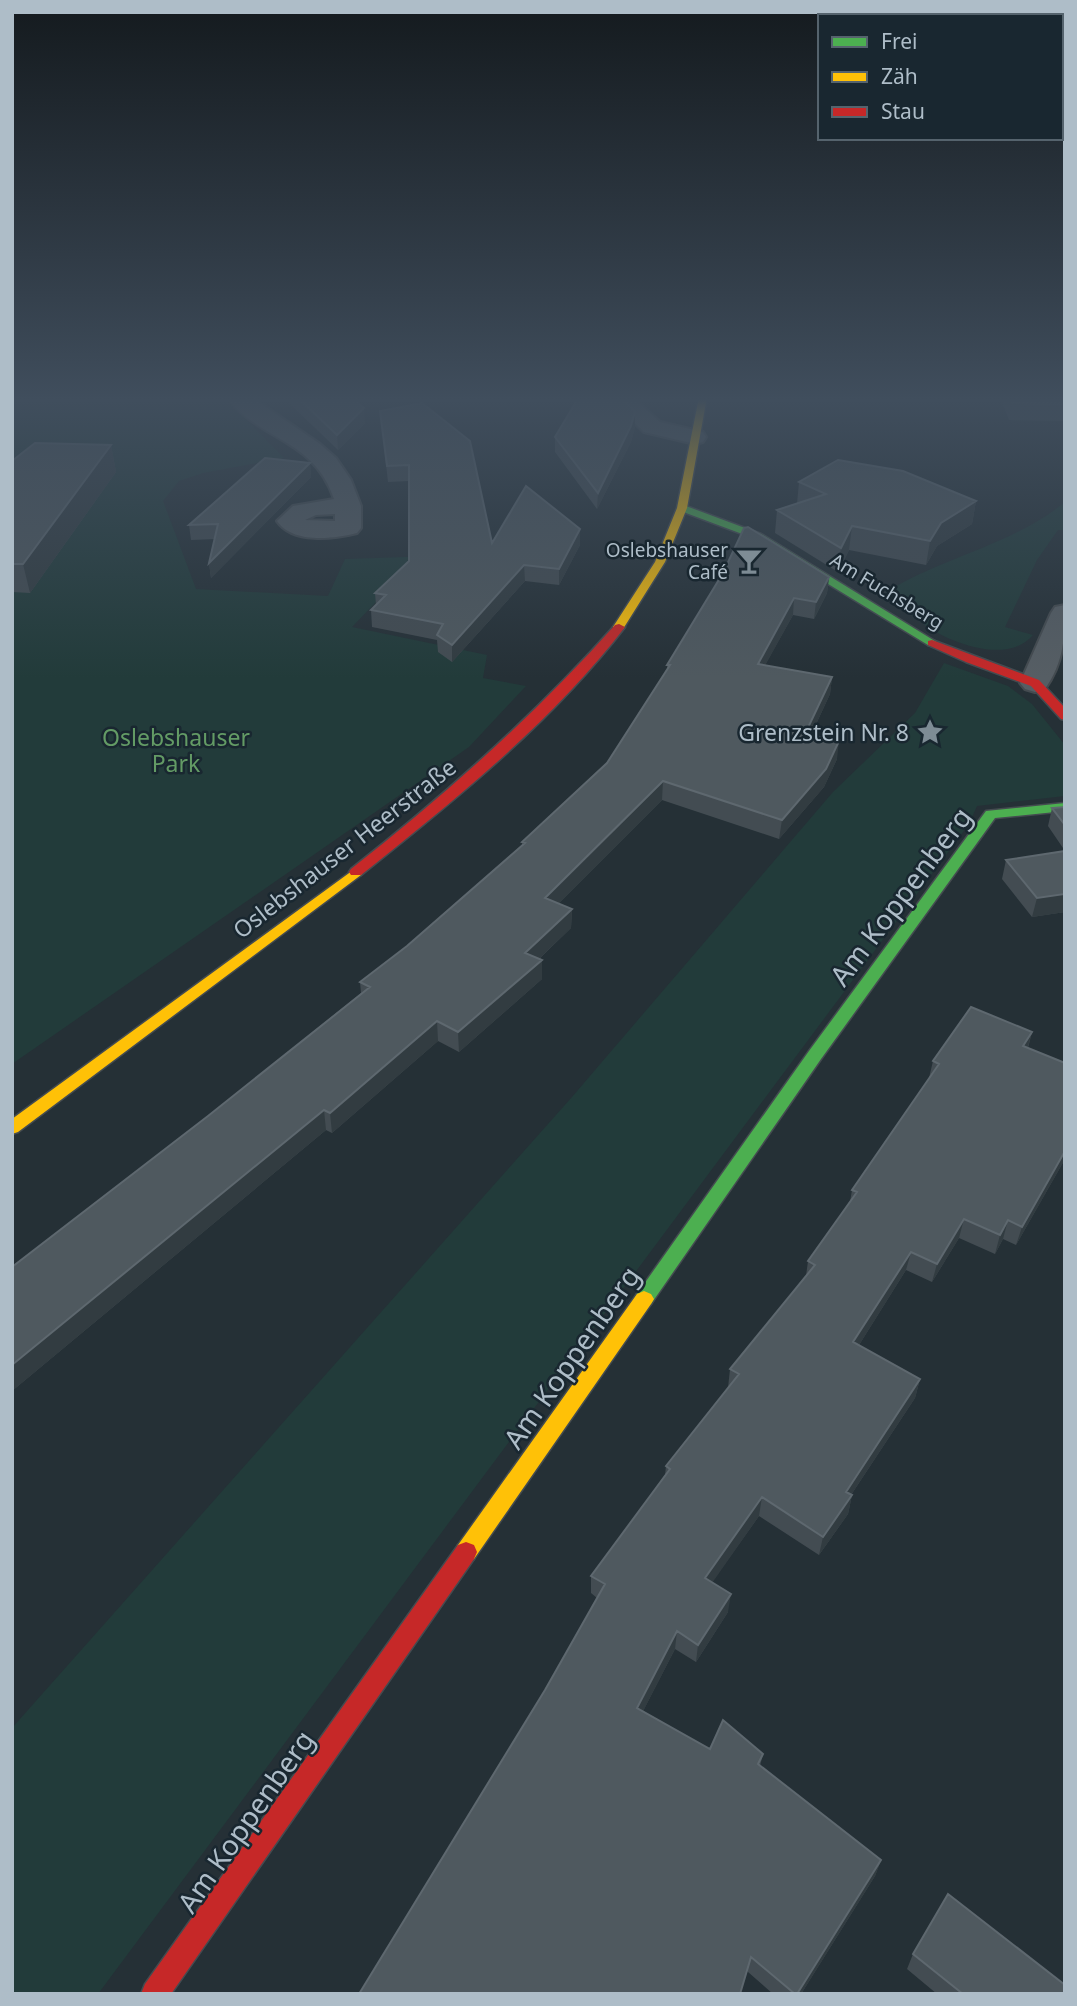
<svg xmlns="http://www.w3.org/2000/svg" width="1077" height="2006" font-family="'Noto Sans',sans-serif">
<rect width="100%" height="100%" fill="#253036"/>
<path fill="#223b3a" d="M12,397h212l60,61 -81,15 -24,8 -16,20 33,88 132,7 17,-37 121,-4 -68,24 -46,48 135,28 -4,23 43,8 -57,61 -457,317z
M1065,502v28h-7l-21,30 -32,67 28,8c-26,31 -87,7 -114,-14 -12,-9 -22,-20 -33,-29 57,-35 128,-48 179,-90z
M944,663l64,23 24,18 33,41v51l-88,10 -8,18 -871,1170h-86v-266l560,-631 261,-305 82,-79z"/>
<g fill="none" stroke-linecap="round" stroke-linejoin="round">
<defs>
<path id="street" d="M227,397h24l69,47 16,14 15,22 10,26v22l-4,5c-24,6 -64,11 -80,-12l16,-15 41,-7c-20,-61 -75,-58 -107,-102zM335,514v7l-30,-1 11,-5z
M608,397h24l28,25 43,10 3,5 -3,5 -8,2 -51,-12z
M1065,605c0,32 -1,57 -20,84l-10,3 -10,-3 -5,-6 31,-70 4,-6z"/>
<path id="fast" d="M678,506h8l75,28 177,109 -6,3 -4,-1 -175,-107 -75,-28z
M1065,803v8l-70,7 -174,241 -170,245 -7,3 -7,-3 -3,-5 3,-5 172,-243 177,-240z"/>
<path id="slow" d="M699,397h8l-20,111 -22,54 -42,67h-8l-2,-2 42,-65 22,-54z
M356,868l5,1 2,3 -2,3 -343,257 -6,2v-15z
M644,1291l7,3 3,5 -3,5 -177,255 -8,3 -8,-3 -3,-7 3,-7 179,-251z"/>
<path id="jam" d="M619,624l6,3c-73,95 -171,174 -264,248h-10l-2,-3 2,-3c95,-75 184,-154 264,-244z
M932,640l107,40 26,28v12l-4,-1 -30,-33 -65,-24 -38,-17v-4z
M466,1542l8,3 3,7 -3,7 -303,435h-30l4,-10 313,-439z"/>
</defs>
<use href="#street" stroke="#444b50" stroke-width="4"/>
<use href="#fast" stroke="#444b50" stroke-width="3"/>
<use href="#slow" stroke="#444b50" stroke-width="3"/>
<use href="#jam" stroke="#444b50" stroke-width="3"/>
<use href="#street" fill="#565e64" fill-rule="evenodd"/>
<use href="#fast" fill="#4caf50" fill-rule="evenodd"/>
<use href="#slow" fill="#ffc107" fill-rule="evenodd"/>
<use href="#jam" fill="#c62828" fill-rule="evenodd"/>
</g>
<path fill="#434c52" d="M289,397h63l13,26 -27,27 -48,-46z
M1000,397h65v24l-56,-1z
M380,411l112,132 88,2 -21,40 -34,-4 -73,81 -14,-10 -1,-12 -65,-13 -1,-17 5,-5 -1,-12 34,-32v-80l-21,1z
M635,427l-4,15 -34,67 -42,-57v-15z
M111,445l5,27 -86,121 -18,-1v-131z
M310,463l1,14 -100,101 -2,-15 6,-24 -24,1 -2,-15z
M799,482l177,19 -4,23 -35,22 -11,19 -77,-15 -11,22 -63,-39 2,-23 20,-6z
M829,577l-2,16 -13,26 -21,-4 -28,50 67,12 -2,17 -19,41 26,24 -13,28 -45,52 -117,-39 -104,104 14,5 -1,19 -31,30 2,2v19l-83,73 -21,-11 -106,92 -6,-3 -314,261v-124l196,-151 153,-123 -1,-11 47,-36 115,-100v-4l85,-79 60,-93v-5z
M1065,807v105l-33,5 -30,-38 4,-19 59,-9 -17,-25 4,-18z
M1032,1032l-4,16 37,15v96l-49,86 -13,-6 -8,15 -36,-16 -27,44 -26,-12 -47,75 61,34 -5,19 -64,97h1l-4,19 -29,41 -60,-39 -47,66 16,30 -32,50 -21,-13 -32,62 67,38 53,5 -3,12 121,94 -6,16 -74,118h-28l-25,-22 -203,-282 52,-92 -6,-5v-17l74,-101 1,-9 62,-78 2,-19 76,-93 2,-15 42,-59 2,-12 77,-112 4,-17z
M913,1954l152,40h-128l-30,-25z"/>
<path fill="#323c41" d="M364,408l1,15 -27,27 -1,-15z
M635,412v15l-4,15 -34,67 1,-16z
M111,445l5,27 -86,121 -7,-29z
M310,463l1,14 -100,101 -2,-15z
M976,501l-4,23 -35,22 -11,19 4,-24 11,-18z
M852,526l-3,24 -11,22 3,-24z
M580,529v16l-21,40v-16z
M524,565l1,16 -73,81v-17z
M829,577l-2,16 -13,26 2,-17z
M794,598l-1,17 -37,67 2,-18z
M832,677l-2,17 -27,58 2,-18z
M839,741l-2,18 -13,28 -45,52 3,-19z
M663,781l-1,19 -117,117v-19z
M1065,894v18l-33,5 5,-19z
M572,909l-1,19 -46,44v-19z
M542,960v19l-83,73 -1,-20z
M437,1021l1,20 -106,92 -2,-20z
M1032,1032l-5,18 -4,-4z
M324,1110l2,20 -314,261v-26z
M1065,1151v8l-49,86 6,-18z
M964,1219l-5,19 -27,44 5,-18z
M1008,1220l-5,19 -8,15 5,-19z
M911,1252l-5,18 -57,91 4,-19z
M920,1379l-5,19 -74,112 5,-18z
M852,1495l-4,19 -29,41 4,-18z
M762,1497l-3,19 -56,80 2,-18z
M731,1594l-3,18 -32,50 2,-17z
M677,1631l-2,18 -39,76 1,-17z
M881,1860l-6,16 -74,118h-4z"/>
<path fill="#4f595f" stroke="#5e686f" stroke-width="2" d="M297,397h55l12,11 -27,27z
M579,397h42l14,15 -4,14 -33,67 -43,-56z
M1010,397h55v7l-53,-1z
M422,403l48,38 22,102 34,-57 54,43 -21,40 -35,-4 -72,80 -15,-10 6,-11 -72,-14 15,-15 -11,-2 34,-32v-96l-22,1 -7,-55z
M35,443l76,2 -88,119h-11v-103z
M265,458l45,5 -101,100 9,-39 -29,1z
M838,460l65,11 73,30 -35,22 -11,18 -78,-15 -11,22 -64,-38 49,-16 -27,-12z
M748,527l81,50 -13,25 -22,-4 -36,66 74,13 -27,57 34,7 -13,28 -44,51 -119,-39 -118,117 27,11 -47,44 17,7 -84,72 -21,-11 -107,92 -6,-3 -312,255v-98l196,-151 162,-129 -10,-5 47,-36 118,-103 -3,-1 85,-79 63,-98h-3l56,-92 21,-45z
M1065,807v18l-13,-17z
M1065,851v43l-28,4 -31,-38z
M971,1007l61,25 -9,14 42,17v88l-43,76 -14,-7 -8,15 -36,-16 -27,45 -26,-12 -58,90 67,37 -74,113 6,3 -29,42 -61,-40 -57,81 26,16 -33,51 -21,-14 -40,77 73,41 13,-29 40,34 -5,10 123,96 -84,134h-2l-44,-37 -11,37h-381l186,-304 60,-106 -14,-8 79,-107 -4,-3 73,-92 -9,-5 85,-104 -7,-4 49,-69 -5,-2 87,-126 -6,-3z
M948,1894l117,91v9h-102l-50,-40z"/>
<linearGradient id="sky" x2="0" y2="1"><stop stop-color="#141a1e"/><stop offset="0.59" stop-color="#404e5d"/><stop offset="1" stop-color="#404e5d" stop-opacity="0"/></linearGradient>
<rect width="1077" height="678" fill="url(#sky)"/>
<defs>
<symbol id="bar-bare" viewBox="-9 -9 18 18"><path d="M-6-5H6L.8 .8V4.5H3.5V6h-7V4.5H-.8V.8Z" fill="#7e8c95" stroke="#192730" stroke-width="2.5" paint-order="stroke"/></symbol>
<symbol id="sight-bare" viewBox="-9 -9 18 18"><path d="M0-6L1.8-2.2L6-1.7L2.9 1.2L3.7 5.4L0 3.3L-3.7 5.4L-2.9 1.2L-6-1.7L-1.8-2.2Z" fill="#7e8c95" stroke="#192730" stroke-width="2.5" paint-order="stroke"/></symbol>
</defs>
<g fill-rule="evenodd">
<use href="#bar-bare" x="730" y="542" width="38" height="38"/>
<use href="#sight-bare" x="911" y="713" width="38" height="38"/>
</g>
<g text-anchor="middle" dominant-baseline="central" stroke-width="5" stroke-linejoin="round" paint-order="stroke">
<g font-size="19" fill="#aebdc8" stroke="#192730" text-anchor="end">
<text x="728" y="550">Oslebshauser<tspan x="728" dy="22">Café</tspan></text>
</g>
<g font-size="19" fill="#aebdc8" stroke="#192730">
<text transform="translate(887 591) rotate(31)">Am Fuchsberg</text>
</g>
<g font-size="23" fill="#aebdc8" stroke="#192730" text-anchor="end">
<text x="909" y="732">Grenzstein Nr. 8</text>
</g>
<g font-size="23" fill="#639b65" stroke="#192730">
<text x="176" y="737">Oslebshauser<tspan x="176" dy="26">Park</tspan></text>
</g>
<g font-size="23" fill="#aebdc8" stroke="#192730">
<text transform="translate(344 848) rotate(-38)">Oslebshauser Heerstraße</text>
</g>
<g font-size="28" fill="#aebdc8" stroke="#192730">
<text transform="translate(900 896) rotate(-53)">Am Koppenberg</text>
<text transform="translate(571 1357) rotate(-55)">Am Koppenberg</text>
<text transform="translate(245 1821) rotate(-55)">Am Koppenberg</text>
</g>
</g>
<rect width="1077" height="2006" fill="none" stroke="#aebdc8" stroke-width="28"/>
<rect x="818" y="14" width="245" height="126" fill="#192730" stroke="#55636d" stroke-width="2"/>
<rect x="832" y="37" width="35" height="10" fill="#4caf50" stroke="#55636d" stroke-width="2"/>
<text x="881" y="49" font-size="21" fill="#aebdc8">Frei</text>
<rect x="832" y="72" width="35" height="10" fill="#ffc107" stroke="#55636d" stroke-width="2"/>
<text x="881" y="84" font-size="21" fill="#aebdc8">Zäh</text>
<rect x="832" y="107" width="35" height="10" fill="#c62828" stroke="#55636d" stroke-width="2"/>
<text x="881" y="119" font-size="21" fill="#aebdc8">Stau</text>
</svg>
